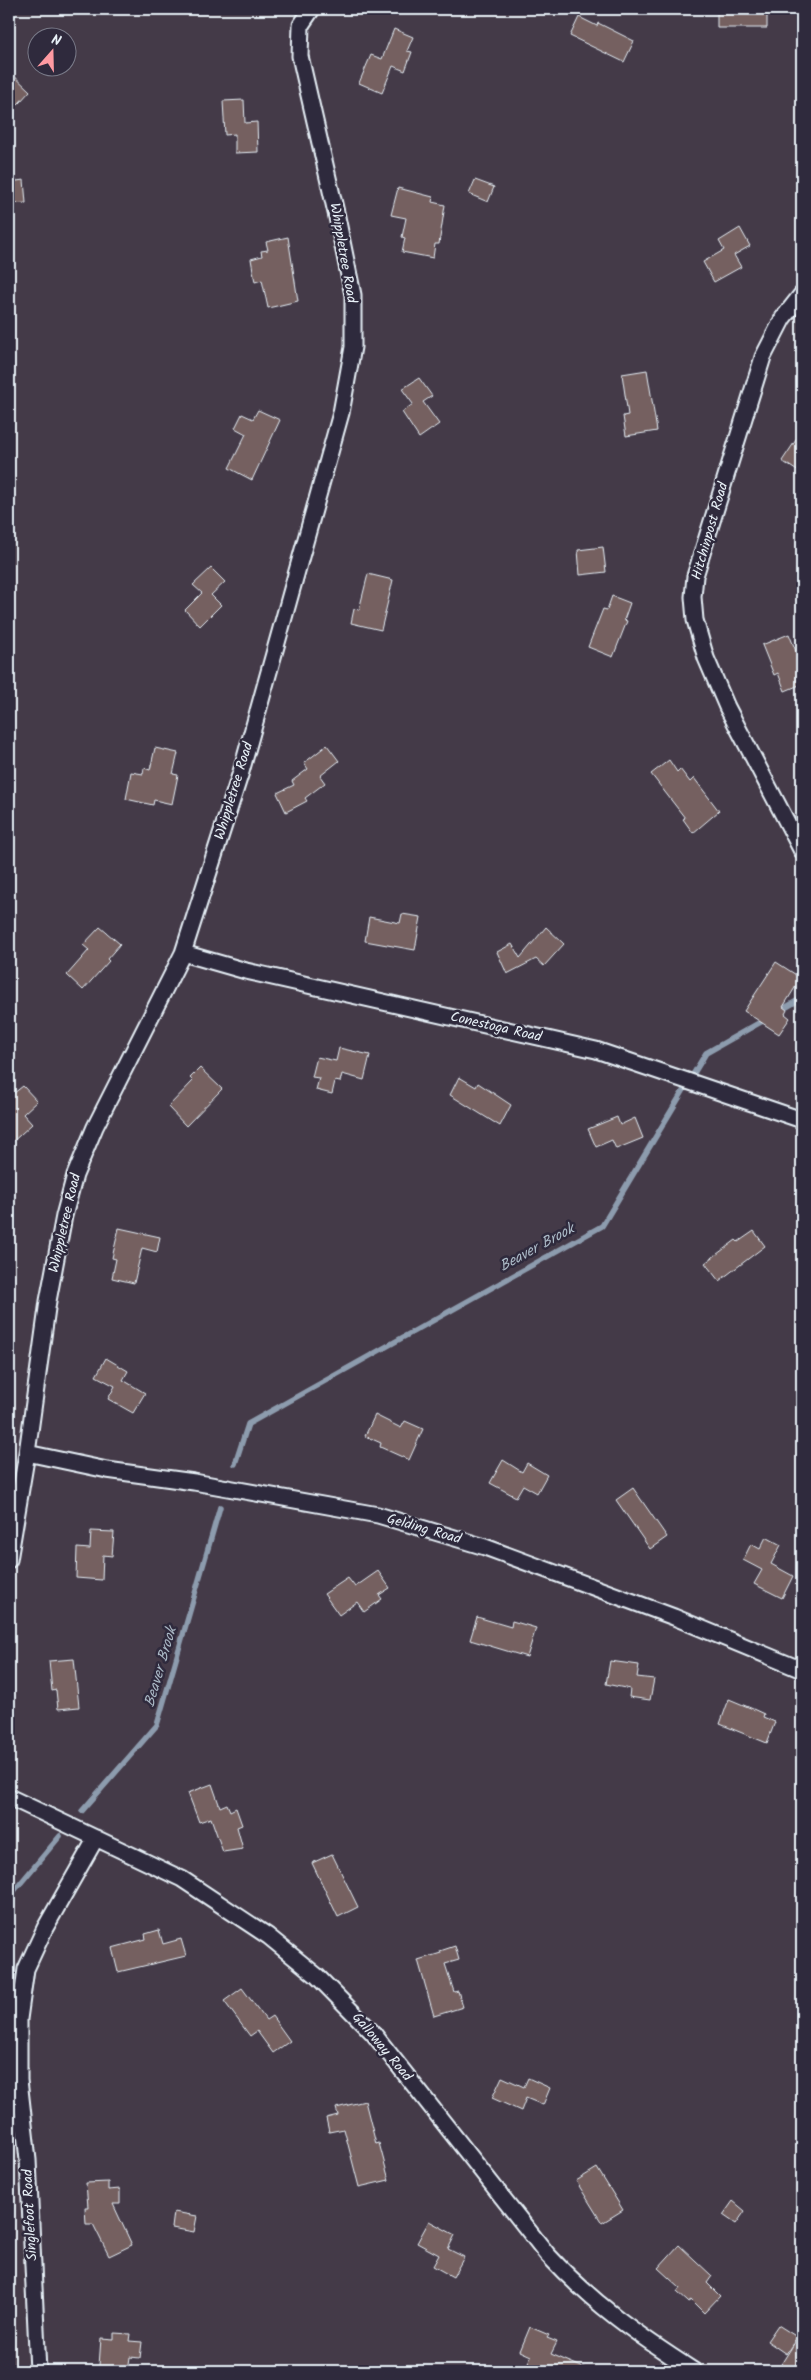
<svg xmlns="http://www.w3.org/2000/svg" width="811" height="2380" font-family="Kalam,sans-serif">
<rect width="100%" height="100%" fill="#443a48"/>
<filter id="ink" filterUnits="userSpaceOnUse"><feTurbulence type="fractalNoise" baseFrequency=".02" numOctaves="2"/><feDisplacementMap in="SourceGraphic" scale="10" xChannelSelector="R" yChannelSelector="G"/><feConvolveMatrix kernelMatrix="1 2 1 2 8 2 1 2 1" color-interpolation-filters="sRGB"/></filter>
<g filter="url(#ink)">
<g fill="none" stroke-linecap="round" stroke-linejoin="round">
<path stroke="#8d9cae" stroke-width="5.5" d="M778,1012l24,-14
M235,1464l13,-40 354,-198 104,-173 60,-34
M82,1811l75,-86 63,-218
M9,1897l51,-61"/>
</g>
<path fill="#756161" stroke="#e8f1f8" d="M717,9h50v19h-50z
M579,17l18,9 1,-3 36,18 -10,21 -54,-26z
M394,29l19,8 -6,14 5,1 -7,19 -12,-5 -11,27 -23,-10 12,-28 11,4z
M9,71l21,20 -21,23z
M244,100l1,23 12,-1 1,30 -23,1v-19l-10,1 -2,-34z
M24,180l2,23 -17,1v-22z
M475,180l19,7 -6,15 -19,-8z
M398,188l35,9 -1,5 13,3 -6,39h-4l-2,14 -31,-6 3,-14 -3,-1 4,-19 -15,-3z
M740,228l10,18 -16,9 7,12 -27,15 -11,-20 21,-12 -5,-9z
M288,237l10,64 -30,7 -6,-28 -7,2 -4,-23 11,-3 -1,-5 7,-1 -2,-8z
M647,370l10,61 -31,5 -3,-20 5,-1 -6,-41z
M419,378l13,18 -9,6 16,22 -20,14 -17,-26 11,-8 -11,-15z
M258,410l22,10 -28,60 -23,-12 17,-34 -11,-6 7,-14 11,5z
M802,431v43l-20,-13z
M603,547l3,25 -26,3 -2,-25z
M211,568l14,14 -14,13 10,10 -21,21 -15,-16 17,-17 -9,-8z
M368,574l25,6 -12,50 -30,-7 3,-14 5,1z
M612,596l18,7 -6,17 3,1 -14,36 -25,-10 15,-38 4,1z
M789,634l13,32v18l-17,7 -7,-18 -4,2 -12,-30z
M327,745l12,16 -19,15 5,7 -20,15 2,3 -21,11 -9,-19 17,-8 -2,-4 16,-12 -4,-6z
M155,748l23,5 -5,21 5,1 -6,29 -18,-4 -1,5 -27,-6 5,-27 12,2 1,-6 6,2z
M669,760l8,12 3,-3 10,13 4,-4 25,33 -26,22 -10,-14 2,-1 -34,-44z
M402,914l19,3 -6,33 -50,-9 4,-24 31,6z
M100,927l20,17 -13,15 2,2 -26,29 -16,-15 22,-25 -6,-5z
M546,927l18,17 -20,22 -8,-7 -29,15 -10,-22 15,-8 8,14z
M776,962l25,16 -18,29 4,3 -2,4 5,4 -11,16 -35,-23z
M339,1048l31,7 -6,25 -22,-6 -2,8 -5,-1 -3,13 -16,-4 3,-12 -7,-1 5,-20 19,4z
M200,1068l22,21 -36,37 -18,-19 25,-26 -3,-3z
M459,1077l17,10 2,-4 33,22 -11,21 -50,-31z
M23,1086l14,15 -14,13 9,10 -23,21v-48z
M617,1117l3,8 15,-7 8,20 -27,11 -4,-9 -16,7 -8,-18z
M119,1228l41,9 -3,15 -15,-4 -8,35 -22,-5 4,-19 -4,-1z
M754,1231l11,15 -46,35 -14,-18 31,-23 2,2z
M106,1358l22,13 -5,9 22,13 -12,20 -25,-14 7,-13 -19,-10z
M375,1415l26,13 4,-7 18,8 -14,31 -29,-13 1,-4 -16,-7z
M503,1460l19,12 5,-9 20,12 -10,18 -14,-8 -7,12 -26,-14z
M633,1488l34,49 -17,12 -34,-49z
M91,1531l23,1 -2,24 -9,-1 -1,25 -26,-2 1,-30 13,1z
M766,1537l15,8 -10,19 22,12 -11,22 -28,-14 8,-14 -19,-10 8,-16 9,5z
M378,1571l12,17 -11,7 3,4 -18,13 -7,-10 -18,13 -15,-21 24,-16 7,9z
M477,1617l34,10 1,-6 24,7 -9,29 -57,-17z
M74,1659l5,48 -21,2 -2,-19 -4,1 -3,-30z
M610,1661l29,4 -2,12 17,2 -4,21 -21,-3 1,-8 -24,-5z
M729,1699l24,10 11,5 -1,3 12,5 -8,21 -47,-19z
M212,1784l8,23 7,-3 3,7 6,-3 6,17 -5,2 6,22 -20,3 -12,-34 -12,4 -11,-29z
M332,1854l26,53 -20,10 -26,-54z
M159,1930l4,14 18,-5 5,17 -68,16 -6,-24 34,-9 -1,-5z
M455,1946l4,14 -14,4 9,28 4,-1 5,16 -29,9 -16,-56 23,-7 -1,-2z
M242,1988l24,32 6,-4 18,25 -17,12 -16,-22 -7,5 -26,-35z
M502,2077l22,10 4,-9 22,10 -7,17 -17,-7 -5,13 -29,-13z
M365,2101l11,43 3,-1 10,37 -30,7 -15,-58 -15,3 -3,-14 12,-3 -2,-7z
M597,2168l26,42 -21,13 -26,-42z
M108,2182v8l12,-1v15h-7l19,41 -23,11 -16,-32h-7l-1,-17h3l-2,-24z
M733,2201l12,10 -9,13 -13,-9z
M174,2212l23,4 -3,16 -22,-4z
M429,2221l26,14 -7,14 16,8 -11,20 -20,-11 6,-11 -22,-12z
M679,2245l33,31 -5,7 13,13 -16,17 -13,-13 -3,2 -11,-10 3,-4 -22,-20z
M778,2325l19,12 -11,17 -19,-13z
M530,2327l19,8 -2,3 10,4 -6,12 40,17h-67l7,-15 -11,-5z
M802,2331v40h-14l-8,-5z
M114,2333l16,1 -1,7 13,1 -2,16 -10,-1 -2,14h-27v-4l-2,-1 2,-28 13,1z"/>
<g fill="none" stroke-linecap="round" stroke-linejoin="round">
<defs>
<path id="street" d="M802,294l-19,24 -20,39 -68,219 -2,21 2,23 11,38 21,49 75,144
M183,953l63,18 350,79 206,70
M27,1453l80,17 87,12 184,33 107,32 189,70 128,53
M9,1560l18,-107 21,-152 16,-85 11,-41 20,-48 88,-174 58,-181 100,-359 12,-66v-52l-16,-78 -37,-161 1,-31 11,-16
M9,1797l173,82 86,57 49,40 56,57 174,221c46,50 91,81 147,117
M38,2371l-10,-211 -9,-80v-61l7,-50 19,-41 51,-90"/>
</defs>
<use href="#street" stroke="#e8f1f8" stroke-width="19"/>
<use href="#street" stroke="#2f2a3d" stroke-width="15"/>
</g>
</g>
<g text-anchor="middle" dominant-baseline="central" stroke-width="5" stroke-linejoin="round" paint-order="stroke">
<g font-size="14" fill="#e8f1f8" stroke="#2f2a3d">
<text transform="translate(343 253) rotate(80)">Whippletree Road</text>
<text transform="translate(710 531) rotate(-74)">Hitchinpost Road</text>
<text transform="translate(234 791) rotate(-73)">Whippletree Road</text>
<text transform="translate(496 1027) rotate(13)">Conestoga Road</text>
<text transform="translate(65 1223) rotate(-77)">Whippletree Road</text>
<text transform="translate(424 1529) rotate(16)">Gelding Road</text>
<text transform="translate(382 2047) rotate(50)">Galloway Road</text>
<text transform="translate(30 2215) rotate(-93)">Singlefoot Road</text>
</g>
<g font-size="15" font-style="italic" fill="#abb9c6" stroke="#2f2a3d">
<text transform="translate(537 1248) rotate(-29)">Beaver Brook</text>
<text transform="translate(161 1667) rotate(-74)">Beaver Brook</text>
</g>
</g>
<rect width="811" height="2380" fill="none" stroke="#2f2a3d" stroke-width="30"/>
<rect x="15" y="15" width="781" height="2350" fill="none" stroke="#e8f1f8" stroke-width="2" filter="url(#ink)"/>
<g transform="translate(52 52) rotate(20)"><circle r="24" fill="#2f2a3d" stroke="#797a88"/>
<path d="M0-4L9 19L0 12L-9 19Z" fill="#ff9aa2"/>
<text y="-8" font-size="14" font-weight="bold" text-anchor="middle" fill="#e8f1f8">N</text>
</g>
</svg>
